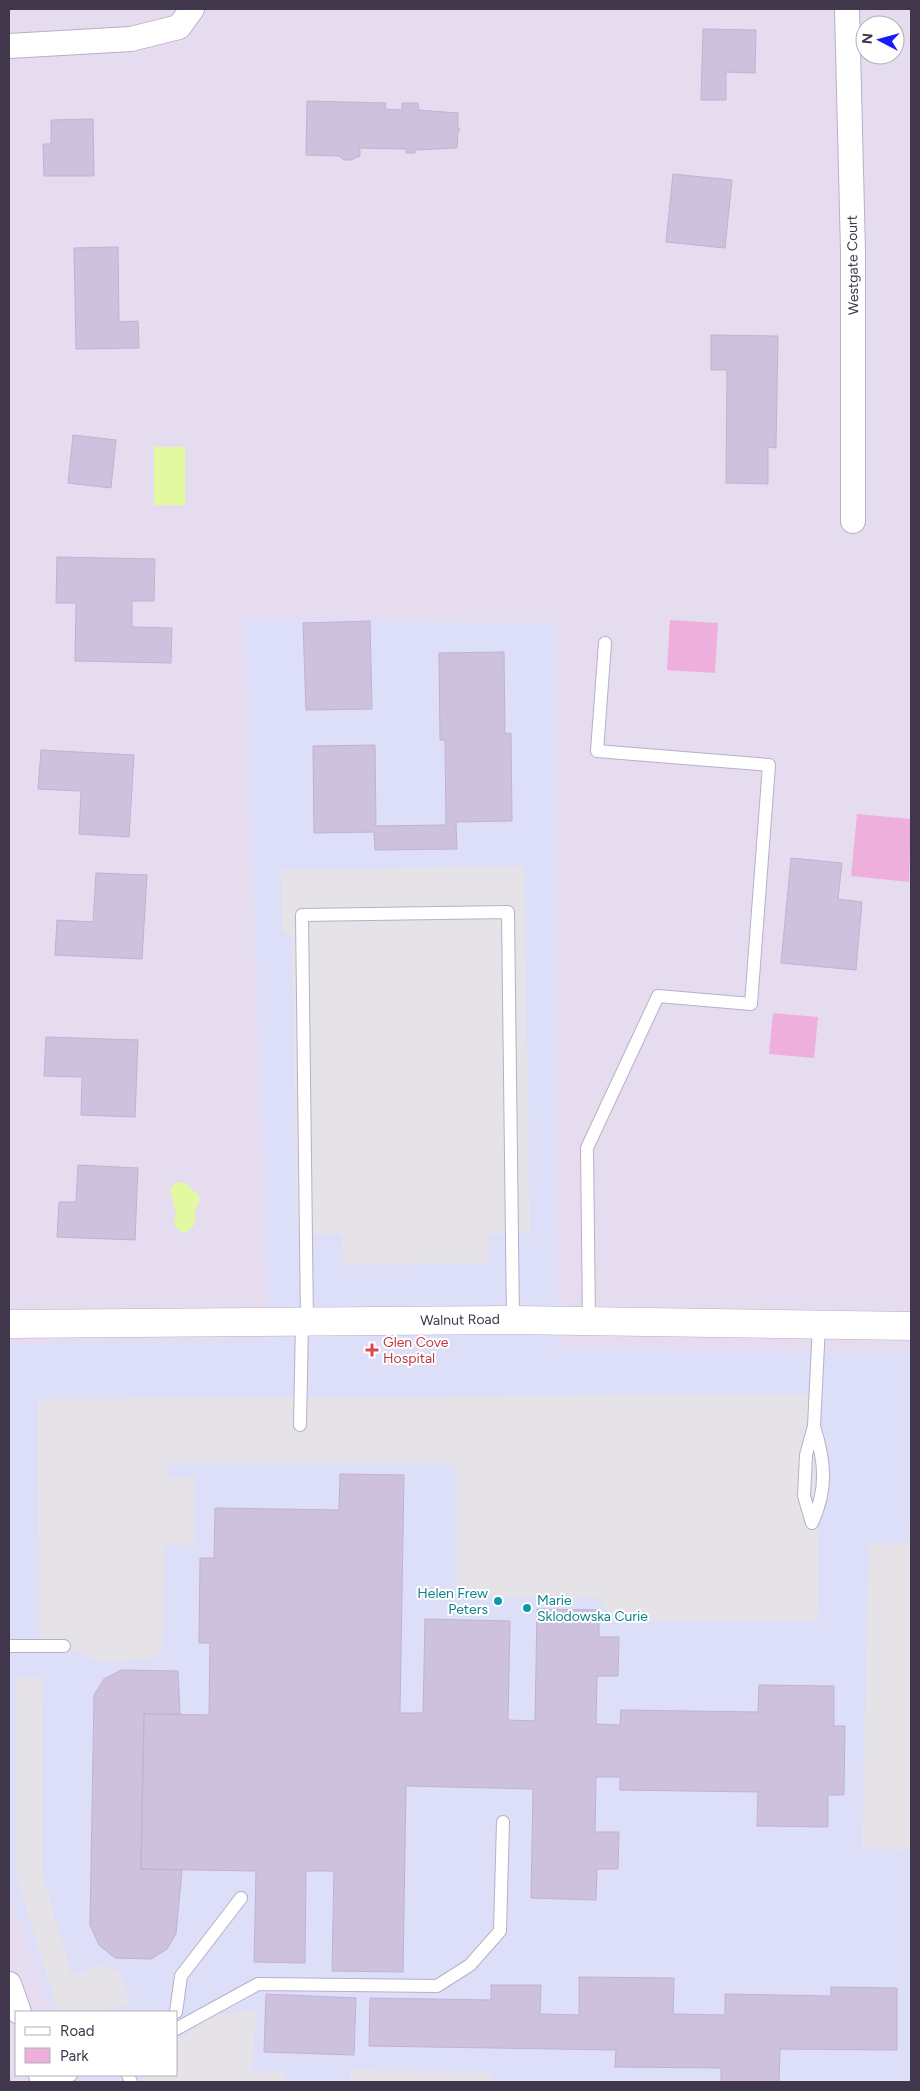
<svg xmlns="http://www.w3.org/2000/svg" width="920" height="2091" font-family="Figtree,sans-serif">
<rect width="100%" height="100%" fill="#f1eaf7"/>
<path fill="#e6dcef" fill-rule="evenodd" d="M9,9h902v2073h-902zM865,25h30v30h-30zM16,2012h160v63h-160z"/>
<path fill="#dddef8" d="M244,619l311,4 3,725 353,4v730h-834l-3,-7h102v-63h-124l-43,-118v-550l260,-4z"/>
<path fill="#efafdc" d="M670,620l48,3 -3,50 -48,-3z
M857,814l54,5 -2,63 -58,-6z
M773,1013l45,4 -4,41 -45,-4z"/>
<path fill="#e5e2e8" d="M524,866l6,367 -41,1v29l-146,2 -1,-31 -45,1 -5,-299 -10,-5 -1,-61z
M817,1394l2,226 -210,1 -6,-19 -6,-4 -103,-1 -12,-7h-26v-126l-288,-1v14h27v68h-31l-1,98 -5,12 -11,4 -45,3 -63,-25 -1,-238z
M909,1520h2v330l-49,-2 7,-305 39,1z
M16,1678h27l-1,194 30,104 27,-11 22,8 9,32 -23,3 -1,4h-48l-41,-133z
M256,2011l-4,60 33,2 -1,9h-140v-7h32v-35l41,-26z
M351,2070l141,3 -1,9h-141z"/>
<path fill="#e3f9a1" d="M154,447h31v58h-31z
M184,1182l14,13 2,5 -5,10v14l-7,7 -6,2 -8,-9 2,-12 -6,-22 5,-7z"/>
<path fill="#cec1dd" stroke="#c1b1d6" d="M703,29l53,1 -1,43 -29,-1v28h-25z
M307,101l79,2 -1,6 17,1v-7h16l1,7 39,3v16h2l-2,3 -1,16 -42,2v3h-9v-4l-49,-1 3,2v6l-9,4h-7l-5,-4 -33,-1z
M93,119l1,57h-50l-1,-32h8v-24z
M673,174l59,6 -7,68 -59,-6z
M118,247l1,75 19,-1 1,27 -63,1 -2,-101z
M711,335l67,1 -2,112 -8,-1v37l-42,-1 1,-113h-16z
M73,435l43,5 -5,48 -43,-5z
M57,557l98,2 -1,42h-22v26l40,1 -1,35 -96,-2 1,-58h-20z
M370,621l2,88 -66,1 -3,-87z
M504,652l1,82 6,-1 1,88 -56,1 1,27 -82,1 -1,-18 -60,1 -1,-87 62,-1 1,81 70,-1 -1,-85h-5l-1,-87z
M41,750l93,5 -5,82 -50,-3 2,-43 -43,-2z
M791,858l51,5 -4,36 24,3 -6,68 -75,-7z
M96,873l51,2 -5,84 -87,-4 2,-35 36,2z
M46,1037l92,3 -3,77 -54,-2 1,-38 -38,-1z
M78,1165l60,3 -3,72 -78,-3 2,-35h17z
M340,1474l64,1 -4,238h23l2,-94 85,2 -2,99 27,1 2,-112 62,1v27h20l-1,39h-21l-1,48 24,1 1,-15 137,2 1,-27 75,1v40h11l-1,69h-16v32l-71,-1 1,-34 -138,-2v-13h-24l-1,55h24l-1,37h-21l-1,31 -65,-2 2,-109 -127,-3 -3,186 -71,-1 2,-100h-28l-1,92 -51,-1 2,-91 -115,-2 3,-155 65,1 1,-72h-11l1,-85h14l1,-50 124,2z
M121,1670l57,1 2,43h-36l-3,155 41,1 -6,64 -9,15 -16,10 -36,-1 -16,-13 -9,-20 4,-230 10,-16z
M579,1977l95,1 -1,36 52,1v-21l106,2v-9l66,1v62l-117,-1 -1,33h-58v-14l-106,-1 1,-17 -247,-4 1,-48 121,2v-15h50l-1,29 39,1z
M266,1994l90,4 -2,57 -90,-3z"/>
<g fill="none" stroke-linecap="round" stroke-linejoin="round">
<defs>
<path id="service" d="M307,1322l-5,-407 206,-3 5,408
M589,1322l-2,-174 71,-152 93,8 18,-239 -172,-14 8,-108
M300,1425l2,-103
M812,1523l-8,-27 2,-41 8,-29 5,-101
M812,1523c16,-35 13,-61 2,-97
M9,1646h55
M176,2012l5,-36 60,-78
M176,2029l82,-45 179,2 33,-21 30,-34 3,-109
M128,2075l3,7
M54,2082l17,-7"/>
<path id="minor" d="M847,9l6,242v270
M9,46l122,-7 48,-12 13,-18
M9,1984l10,28
M41,2075l2,7"/>
<path id="tertiary" d="M9,1324l504,-4 398,6"/>
</defs>
<use href="#service" stroke="#baaec7" stroke-width="14"/>
<use href="#minor" stroke="#baaec7" stroke-width="26"/>
<use href="#tertiary" stroke="#baaec7" stroke-width="29"/>
<use href="#service" stroke="#fff" stroke-width="12"/>
<use href="#minor" stroke="#fff" stroke-width="24"/>
<use href="#tertiary" stroke="#fff" stroke-width="28"/>
</g>
<path fill="#e0444e" stroke="#fff" stroke-width="2" d="M369.5 1342.5h5v5h5v5h-5v5h-5v-5h-5v-5h5z"/>
<g fill="#0f9aa8" stroke="#fff" stroke-width="2">
<circle cx="498" cy="1601" r="5"/>
<circle cx="527" cy="1608" r="5"/>
</g>
<g text-anchor="middle" dominant-baseline="central" stroke-width="4" stroke-linejoin="round" paint-order="stroke">
<g font-size="14" fill="#41374c" stroke="#fff">
<text transform="translate(853 265) rotate(-91)">Westgate Court</text>
<text transform="translate(460 1320) rotate(-1)">Walnut Road</text>
</g>
<g font-size="14" fill="#be3a42" stroke="#fff" text-anchor="start">
<text x="383" y="1342">Glen Cove<tspan x="383" dy="16">Hospital</tspan></text>
</g>
<g font-size="14" fill="#0d838f" stroke="#fff" text-anchor="end">
<text x="488" y="1593">Helen Frew<tspan x="488" dy="16">Peters</tspan></text>
<text x="537" y="1600" text-anchor="start">Marie<tspan x="537" dy="16">Sklodowska Curie</tspan></text>
</g>
</g>
<rect width="920" height="2091" fill="none" stroke="#41374c" stroke-width="20"/>
<rect x="15" y="2011" width="162" height="65" fill="#ffffff" stroke="#b3afb7"/>
<rect x="25" y="2027" width="25" height="8" fill="#ffffff" stroke="#b3afb7"/>
<text x="60" y="2036" font-size="15" fill="#41374c">Road</text>
<rect x="25" y="2048" width="25" height="15" fill="#efafdc" stroke="#b3afb7"/>
<text x="60" y="2061" font-size="15" fill="#41374c">Park</text>
<g transform="translate(880 40) rotate(276)"><circle r="24" fill="#ffffff" stroke="#b3afb7"/>
<path d="M0-4L9 19L0 12L-9 19Z" fill="#191bff"/>
<text y="-8" font-size="14" font-weight="bold" text-anchor="middle" fill="#41374c">N</text>
</g>
</svg>
